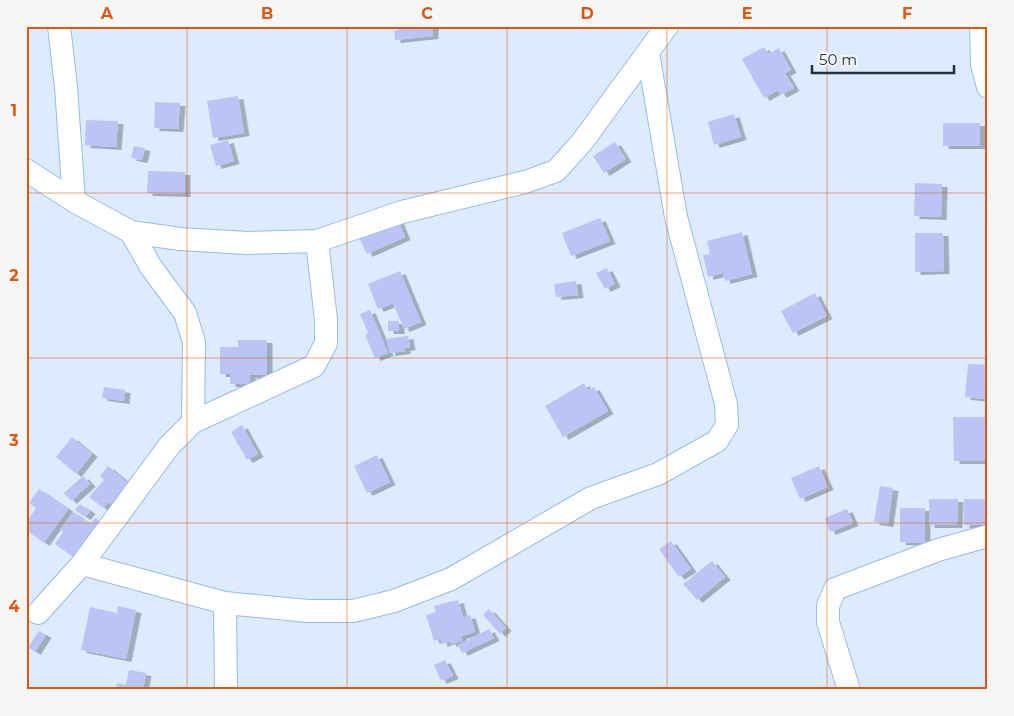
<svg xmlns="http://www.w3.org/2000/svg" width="1014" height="716" font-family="Montserrat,sans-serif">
<defs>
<filter id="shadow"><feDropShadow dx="5.5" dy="3" stdDeviation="0" flood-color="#0004"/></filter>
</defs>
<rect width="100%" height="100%" fill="#dcebfd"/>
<path fill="#bbc5f5" filter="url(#shadow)" d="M399,26h34v10l-38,4 -1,-9 5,-1z
M764,47l4,7 11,-6 12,22 -6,3 9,15 -13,7 -3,-5 -14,8 -22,-39z
M238,96l6,37 -31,5 -6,-37z
M155,102l25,1 -2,26 -24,-1z
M734,114l7,23 -27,8 -6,-23z
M86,120l32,1 -2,26 -31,-2z
M943,123h37v23h-37z
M228,140l6,21 -18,5 -6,-21z
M615,142l11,17 -22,14 -11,-17z
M134,146l11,2 -3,12 -11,-2z
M148,171l37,1v22l-38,-1z
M915,183l27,1 -1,33 -27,-1z
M600,218l10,23 -39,15 -9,-23z
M398,220l7,17 -38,17 -8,-16z
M742,232l10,42 -27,7 -2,-8 -15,4 -5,-22 7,-1 -3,-13z
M915,233h28l1,38 -29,1z
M607,268l8,16 -10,5 -9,-16z
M400,271l21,51 -17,7 -11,-26 -15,6 -10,-25z
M576,281l2,14 -22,2 -2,-13z
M815,293l12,23 -34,17 -12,-22z
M370,310l18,43 -13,5 -10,-23 3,-2 -8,-19z
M388,321h11v10h-11z
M408,336l2,11 -5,1v3l-15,2 -4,-14z
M238,340h29v35h-17v9h-20v-10h-10v-27h18z
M968,364l20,1v34l-23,-2z
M584,383l4,7 6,-3 14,24 -45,26 -18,-31z
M104,387l21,3 -1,11 -22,-3z
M953,417h35v44h-34z
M242,425l16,29 -11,6 -16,-28z
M72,437l20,17 -16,20 -20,-17z
M377,455l13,27 -23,11 -13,-27z
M108,466l22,19 -13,24 -8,-7 -6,6 -14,-11 15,-17 -4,-4z
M819,466l9,21 -28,12 -9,-21z
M83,476l7,8 -19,17 -7,-8z
M880,486l13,2 -5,36 -14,-2z
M39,489l29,20 -24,34 -18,-13v-7l10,-15 -7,-5z
M929,499h29l-1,26h-28z
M964,499h24v26h-24z
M80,504l10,7 -5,6 -10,-7z
M900,508h25v35l-25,-1z
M847,509l6,14 -23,9 -5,-14z
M73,512l17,12 5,-6 12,8 -27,36 -25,-18 8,-12 -3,-2z
M671,541l20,28 -12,8 -20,-28z
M712,561l13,16 -28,23 -14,-16z
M458,600l5,17 7,-2 5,17 -14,4 1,5 -11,3 -1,-3 -8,3 -1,-5 -7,2 -8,-26 10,-3 -2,-6z
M118,606l18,4 -10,49 -45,-9 9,-43 27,6z
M489,609l17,19 -6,6 -17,-19z
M489,629l5,9 -32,15 -4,-8z
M39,631l7,4 -11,17 -7,-5z
M445,660l8,16 -12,5 -7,-16z
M129,670l17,3 -3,17h-27l1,-7 9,2z"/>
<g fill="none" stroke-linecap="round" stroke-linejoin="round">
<defs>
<path id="street" d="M59,26l7,61 8,114
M981,26l1,38 6,23
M26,170l48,31 57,31 49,7 67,4 70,-2 85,-29 123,-30 31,-11 26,-29 85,-116
M131,232l20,35 34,46 9,29 -1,80
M82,564l143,39 83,8h45l41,-10 57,-22 140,-81 67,-24 59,-33 10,-16 -1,-21 -50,-187 -28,-164
M225,603l1,87
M38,613l44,-49 87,-118 24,-24 121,-56 12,-23v-23l-9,-79
M849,690l-21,-68v-16l7,-17 103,-39 50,-14"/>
</defs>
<use href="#street" stroke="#99bbe7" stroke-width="24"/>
<use href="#street" stroke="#fff" stroke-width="22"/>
</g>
<path fill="none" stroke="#de570f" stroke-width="1" stroke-opacity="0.55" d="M187,26v664M347,26v664M507,26v664M667,26v664M827,26v664M26,193h962M26,358h962M26,523h962"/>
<rect width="1014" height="716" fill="none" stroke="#f6f6f6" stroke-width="55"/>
<path d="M812 65v8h142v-8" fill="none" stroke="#223041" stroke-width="2.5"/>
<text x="819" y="65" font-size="15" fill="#223041" stroke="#f6f6f6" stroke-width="4" paint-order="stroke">50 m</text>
<rect x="28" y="28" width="958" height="660" fill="none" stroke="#de570f" stroke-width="2"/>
<g font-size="16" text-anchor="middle" font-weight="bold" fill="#de570f">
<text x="107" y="19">A</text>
<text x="267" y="19">B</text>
<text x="427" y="19">C</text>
<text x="587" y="19">D</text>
<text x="747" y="19">E</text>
<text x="907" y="19">F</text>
<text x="14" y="116">1</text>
<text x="14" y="281">2</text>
<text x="14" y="446">3</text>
<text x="14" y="612">4</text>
</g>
</svg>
